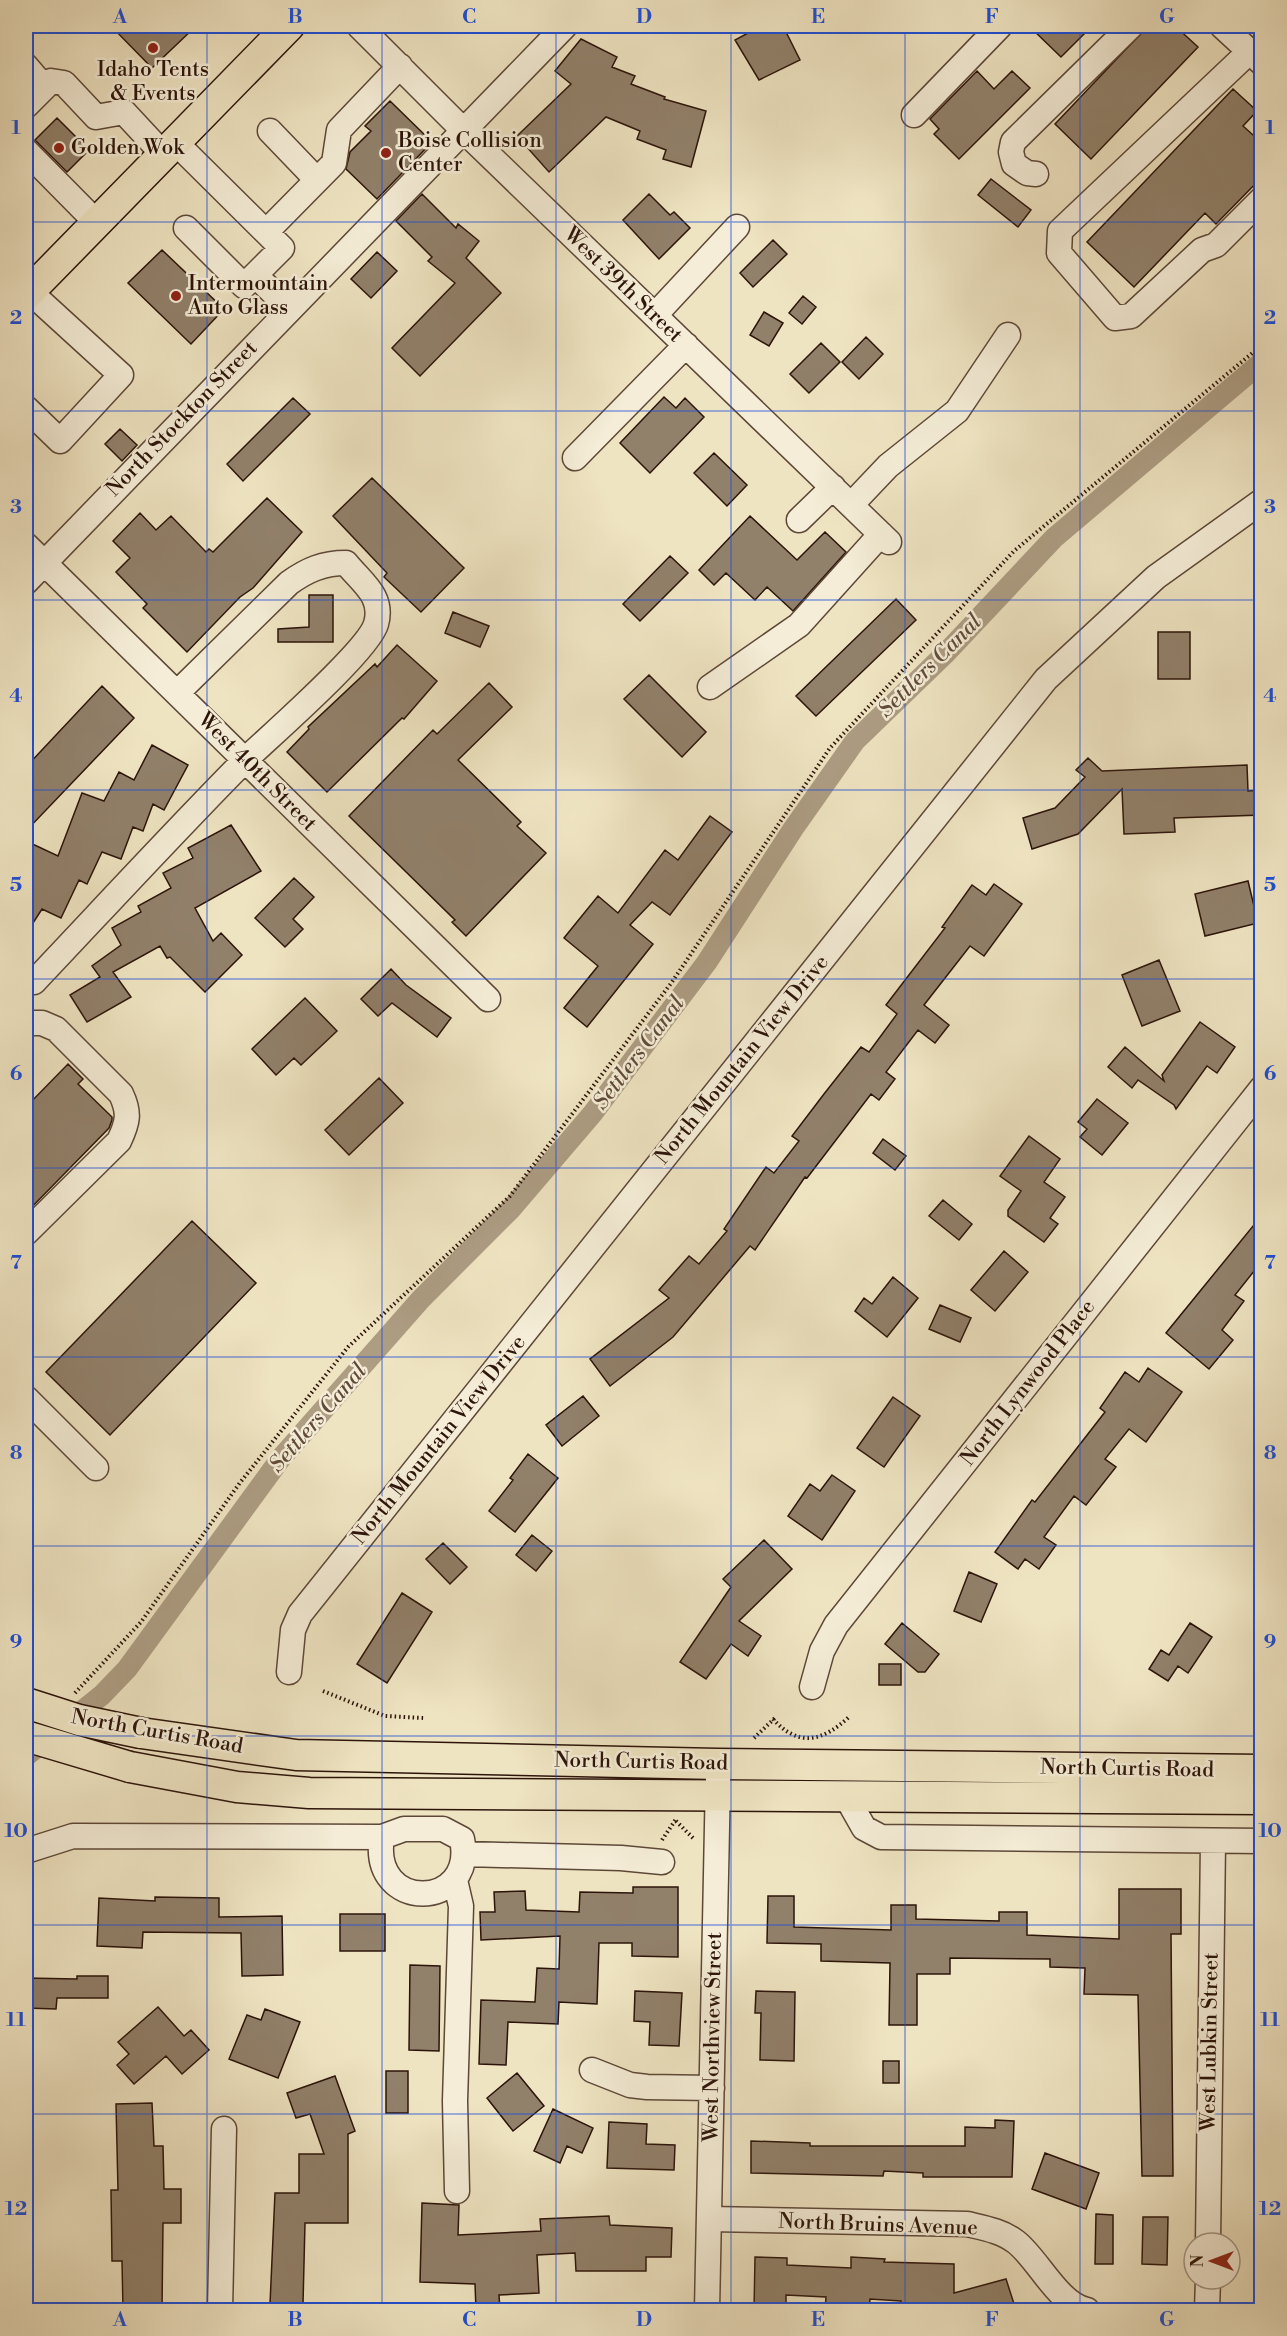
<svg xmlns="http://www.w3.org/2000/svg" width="1287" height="2336" font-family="'Libre Bodoni',serif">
<rect width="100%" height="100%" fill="#efe4c2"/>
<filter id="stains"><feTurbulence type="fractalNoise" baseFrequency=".00333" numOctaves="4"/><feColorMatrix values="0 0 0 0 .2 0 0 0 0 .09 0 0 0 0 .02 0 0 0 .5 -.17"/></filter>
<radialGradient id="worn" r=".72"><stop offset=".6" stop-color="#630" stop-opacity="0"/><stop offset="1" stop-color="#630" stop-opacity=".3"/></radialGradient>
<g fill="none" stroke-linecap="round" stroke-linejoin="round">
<path stroke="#ad9d83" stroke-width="21" d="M26,1756l76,-61 25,-26 154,-211 140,-159 90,-90 82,-96 114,-151 86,-133 62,-88 90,-87 109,-116 208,-176"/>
</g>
<path fill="#91806a" stroke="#2c140a" stroke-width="1.5" d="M111,26h85l-44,42z
M761,26h22l17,34 -41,20 -24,-40z
M1029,26h63l-31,31z
M1148,26h27l23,21 -107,112 -36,-35z
M581,39l36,18 -5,10 23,9 -4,8 34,13 -1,2 42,12 -15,56 -28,-8 3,-9 -29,-11 3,-8 -34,-14 -57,55 -32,-36 54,-52 -16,-13z
M977,71l17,18 18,-18 18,17 -71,71 -25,-25 5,-5 -9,-10z
M1233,89l24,22 -14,15 19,17v34l-46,47 -11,-11 -71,74 -47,-45z
M390,101l42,41 -55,57 -31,-30 4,-17 21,-21 -6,-5z
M57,118l32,32 -22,22 -32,-32z
M991,179l40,31 -13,17 -40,-32z
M422,194l34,34 2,-4 21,17 -13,17 35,35 -81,83 -28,-28 63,-65 -27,-22 4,-4 -36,-36z
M649,194l21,21 4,-3 16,16 -31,31 -36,-39z
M773,240l14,14 -34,33 -13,-14z
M162,250l62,59 -33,35 -63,-61z
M377,252l20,19 -26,27 -20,-19z
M803,296l13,11 -14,17 -13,-11z
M764,312l19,11 -14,23 -19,-11z
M866,337l17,17 -24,25 -17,-17z
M821,343l19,19 -31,31 -19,-19z
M664,397l12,11 9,-10 19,19 -54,56 -30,-30z
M293,398l17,16 -67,67 -16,-17z
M120,429l17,16 -15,16 -17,-17z
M714,453l33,32 -20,21 -33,-33z
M372,478l92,90 -43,44 -37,-35 3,-4 -54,-57z
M267,498l35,34 -49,56 -13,9 -53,55 -44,-44 4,-4 -31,-32 14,-14 -17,-17 27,-28 16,17 15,-14 35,36 3,-3 4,3z
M750,516l47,44 28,-28 21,20 -53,59 -26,-24 -12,13 -29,-27 -12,12 -15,-15z
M670,556l18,17 -48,48 -17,-17z
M309,595h24v47h-55v-13l31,-2z
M896,599l20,21 -100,96 -20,-20z
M453,612l36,14 -9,21 -35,-14z
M1158,632h32v47h-32z
M397,645l40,36 -33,38 -2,-1 -75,74 -40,-40 22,-23 -1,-2 67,-63 2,3z
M649,675l57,57 -24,25 -58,-58z
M489,683l23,24 -54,53 63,62 -4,4 29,27 -80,83 -14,-14 3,-2 -106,-104 84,-86 4,4z
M102,686l32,32 -108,113v-64z
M152,745l36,20 -24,45 -11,-6 -10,27 -10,-4 -12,32 -19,-7 -15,32 -8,-4 -18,38 -19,-9 -16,25v-93l32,15 24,-63 22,8 15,-29 15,8z
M1088,758l14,13 145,-6 1,26 14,-1v25l-88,3 1,14 -51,2 -2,-45 -44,45 -46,15 -9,-31 32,-10 30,-31 -9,-7z
M710,816l22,16 -62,83 -18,-13 -22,23 23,19 -66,83 -23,-19 34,-42 -34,-28 34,-42 20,17 47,-63 13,10z
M231,825l30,46 -66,37 18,33 8,-8 21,22 -37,37 -35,-35 -3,1 -7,-12 -47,26 18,25 -44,25 -17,-27 30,-18 -8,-11 29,-21 -9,-17 29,-16 -3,-6 33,-18 -8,-15 30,-15 -5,-10z
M294,878l20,19 -21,22 10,10 -18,18 -30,-29z
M1248,881l10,42 -53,13 -10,-42z
M994,884l28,20 -38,52 -14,-10 -46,59 25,20 -14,18 -17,-13 -32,42 9,7 -16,21 -8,-6 -64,84 -2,-1 -50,73 -5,-4 -77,91 -63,49 -20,-27 79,-61 -10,-8 30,-34 10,8 28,-33 -3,-2 42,-62 8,6 25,-32 -7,-5 32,-42 37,-47 8,5 28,-38 -11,-9 59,-77 -3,-1 30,-42 14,10z
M1159,960l21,51 -38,15 -20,-51z
M391,969l15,16 45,33 -14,19 -45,-34 -14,13 -17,-17z
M305,998l32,33 -36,34 -7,-7 -18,17 -24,-26z
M1200,1022l35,25 -18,26 -10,-7 -31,43 -2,-4 -36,-25 -6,8 -24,-21 17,-20 39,34 -2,-6z
M68,1064l15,15 -5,5 34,33v3l-3,8 -83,85v-106z
M379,1078l24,25 -54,52 -24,-25z
M1097,1099l31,24 -26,32 -22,-18 7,-8 -9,-7z
M1029,1136l31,23 -16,23 21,15 -15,21 8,6 -14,18 -36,-26v-6l13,-19 -21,-15z
M883,1139l23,17 -11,14 -22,-17z
M943,1200l29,24 -13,16 -30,-24z
M1262,1215v46l-27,34 9,6 -22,29 11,10 -24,29 -43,-36z
M192,1221l64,62 -146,152 -64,-63z
M1004,1251l24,21 -33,39 -24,-21z
M893,1277l25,21 -31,39 -32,-26 9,-13 8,6z
M940,1305l31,13 -11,24 -31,-13z
M1148,1368l34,24 -36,50 -17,-13 -24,30 11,8 -30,38 -12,-9 -30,41 12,8 -17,24 -14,-10 -7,10 -23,-17 37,-52 3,2 70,-90 -5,-4 25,-36 14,10z
M583,1396l16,20 -37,30 -16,-21z
M893,1397l27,19 -36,51 -27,-19z
M528,1454l30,24 -43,54 -26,-21 24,-31 -3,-2z
M832,1475l23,16 -33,49 -34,-24 22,-32 10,7z
M532,1535l20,16 -16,20 -20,-16z
M764,1540l28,29 -53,52 22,15 -13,20 -17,-12 -25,35 -26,-17 51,-75 -8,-8z
M443,1543l24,24 -17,17 -24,-25z
M969,1572l28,12 -16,38 -27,-11z
M402,1593l30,19 -45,71 -30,-19z
M902,1623l37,31 -14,18h-7l-33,-28z
M1190,1623l22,14 -24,36 -10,-7 -10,15 -19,-12 12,-19 8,5z
M879,1664h22v21h-22z
M633,1887h45v70l-46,-1v-13h-33l-2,61 -38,-2 -1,22 -50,-2 -2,43 -27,-1 2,-64 54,2 2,-34 22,1 1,-33 -79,4 -1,-28h15l-1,-20 31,-1 1,19 53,2 1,-20 53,1z
M1119,1889h62v45h-10l2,242h-31l-4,-181 -54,-1 1,-26 -35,-1v-8l-100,-1v16h-33v51h-28l1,-62 -69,-2v-17l-54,-1 1,-47h26v31l97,3v-25h25v14l83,2v-9h28v23l92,4z
M155,1897l64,1v19l63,-1 1,59 -41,1 -1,-43 -98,-1 -1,16 -45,-2 2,-48 56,3z
M340,1914h45v37h-45z
M410,1965l30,1 -1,85 -30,-1z
M77,1976h31v22h-51l-1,11 -30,-1v-30l51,1z
M635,1991l47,2 -3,53 -30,-1 1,-23 -16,-1z
M756,1991l39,1 -1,69 -34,-1 1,-47h-6z
M158,2007l26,29 7,-6 18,20 -27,24 -16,-18 -32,28 -17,-19 12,-11 -11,-12z
M265,2009l35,13 -22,56 -49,-19 18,-44 14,5z
M883,2061h16v22h-16z
M386,2071h22v42h-22z
M517,2073l27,33 -31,25 -26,-33z
M335,2076l20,55 -7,3v89h-43l-2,81h-33l5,-111h24v-39h25l-14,-40 -14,4 -9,-25z
M152,2103l2,43h9l1,43h17v34h-18l-1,87h-39l-1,-49h-10l-1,-71h7l-2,-86z
M553,2109l40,19 -11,25 -15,-7 -7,17 -26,-12z
M995,2120l19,1 -2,56h-89v-4l-39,-2 -1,5 -132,-3v-32l59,2v3h155v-19l30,1z
M609,2122l38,2 -1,20 29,1 -1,25 -67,-2z
M1045,2153l54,20 -13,36 -54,-20z
M422,2203l37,2 -1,30 83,-4 -1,-12 69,-3 1,9 62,3 -1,29h-25v14h-70l-1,-18 -38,2 2,38 -40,2 1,15h-24l-1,-26 -55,-2z
M1096,2214l17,1v49h-18z
M1143,2217h25l-1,48 -25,-1z
M755,2257l32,1v7l64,3v-11l34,2 -1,3 70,2v29l52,-14 10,31h-106v-6l-9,-1v-2l-31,-2 -1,11h-44l1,-13 -40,-2v15h-32z"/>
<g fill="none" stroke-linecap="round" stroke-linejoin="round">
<defs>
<path id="minor" d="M359,26l103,103 427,413
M1222,26l40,37
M1249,52l-189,179 -1,22 56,65 16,-2 71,-66 14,-5 46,-46
M26,66l18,21
M26,106l25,-25 13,2 32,34 28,-5 39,42
M914,115l86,-89
M270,131l47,49
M175,142l107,106 -38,38 -58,-58
M26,151l70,71
M1036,174l-9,-1 -13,-9 -3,-12 2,-10 118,-116
M266,232l68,-69 5,-33 61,-64
M255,275l34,33
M655,315l82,-88
M26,408l34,33 61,-66 -92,-84
M575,458l111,-113
M851,505l37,-39 69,-55 51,-76
M799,520l34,-33
M26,545l462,454
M26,582l539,-556
M710,687l89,-62 82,-91
M34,982c70,-74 139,-149 210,-221 26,-25 124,-110 132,-137 8,-28 -14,-41 -30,-61 -23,0 -39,7 -57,20l-112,110
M26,1023h16l14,6 65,65c9,19 7,28 -2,47l-93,92
M26,1398l70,70
M289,1672l4,-42 7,-16 746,-935 110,-102 106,-76
M812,1687l10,-36 14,-26 426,-537
M847,1798l17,30 17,9 381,4
M404,1829h39l19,10c15,72 -93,74 -80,-2z
M26,1851l47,-15 309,1
M465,1854l156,4 41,4
M455,1880l6,26 -6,195 2,90
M592,2070l38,15 17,2 65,1
M709,2219l258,5c17,4 35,7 49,18 22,17 42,62 71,68
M1208,2243l5,-402
M220,2310l4,-181
M707,2310l11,-532
M1207,2310l1,-31"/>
<path id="major" d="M26,295l263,-269
M141,1733l155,22 422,9 544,6
M130,1767l107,20 72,6 953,6"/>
</defs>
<use href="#minor" stroke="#5d4838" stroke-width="27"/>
<use href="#major" stroke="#2c140a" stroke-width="33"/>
<path stroke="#2c140a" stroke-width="4" stroke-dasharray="1.5 3" stroke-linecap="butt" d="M323,1691l62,25 39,2
M75,1693l66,-71 98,-138 109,-137 162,-151 162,-214 158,-234 184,-197 248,-206
M773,1719c26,29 50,22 76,-2
M754,1738l22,-21
M676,1821l18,18
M662,1840l14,-21"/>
<use href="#minor" stroke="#f5edd7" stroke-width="24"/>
<use href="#major" stroke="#efe4c2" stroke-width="30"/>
<defs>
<path id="major-bridge" d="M26,1703l53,17 62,13
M26,1736l104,31"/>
</defs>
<use href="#major-bridge" stroke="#2c140a" stroke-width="33" stroke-linecap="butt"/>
<use href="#major-bridge" stroke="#efe4c2" stroke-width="30"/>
</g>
<path fill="none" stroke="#1d4ed8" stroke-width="1.5" stroke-opacity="0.55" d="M207,26v2284M382,26v2284M556,26v2284M731,26v2284M905,26v2284M1080,26v2284M26,222h1236M26,411h1236M26,600h1236M26,790h1236M26,979h1236M26,1168h1236M26,1357h1236M26,1546h1236M26,1736h1236M26,1925h1236M26,2114h1236"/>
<g fill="#8f2418" stroke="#f5edd7" stroke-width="2">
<circle cx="153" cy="48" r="6"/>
<circle cx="59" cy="148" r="6"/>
<circle cx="386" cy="153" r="6"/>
<circle cx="176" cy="296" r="6"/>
</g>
<g text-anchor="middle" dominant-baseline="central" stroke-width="5" stroke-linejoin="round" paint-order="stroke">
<g font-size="21" fill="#2c140a" stroke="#f5edd7" text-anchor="start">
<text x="153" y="70" text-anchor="middle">Idaho Tents<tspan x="153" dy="24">&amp; Events</tspan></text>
<text x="398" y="141">Boise Collision<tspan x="398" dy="24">Center</tspan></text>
<text x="71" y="148">Golden Wok</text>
<text x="188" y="284">Intermountain<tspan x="188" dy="24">Auto Glass</tspan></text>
</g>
<g font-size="21" fill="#2c140a" stroke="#f5edd7">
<text transform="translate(623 285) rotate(44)">West 39th Street</text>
<text transform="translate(182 419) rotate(-46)">North Stockton Street</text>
<text transform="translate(257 772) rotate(45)">West 40th Street</text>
<text transform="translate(742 1060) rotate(-51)">North Mountain View Drive</text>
<text transform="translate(1028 1383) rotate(-52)">North Lynwood Place</text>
<text transform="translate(439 1440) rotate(-51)">North Mountain View Drive</text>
<text transform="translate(157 1732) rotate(10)">North Curtis Road</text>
<text transform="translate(641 1762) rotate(1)">North Curtis Road</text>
<text transform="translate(1127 1769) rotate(1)">North Curtis Road</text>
<text transform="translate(713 2037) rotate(-89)">West Northview Street</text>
<text transform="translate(1210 2042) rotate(-89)">West Lubkin Street</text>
<text transform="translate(878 2225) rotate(2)">North Bruins Avenue</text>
</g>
<g font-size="22" font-style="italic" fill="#604b3a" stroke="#f5edd7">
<text transform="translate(930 666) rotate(-45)">Settlers Canal</text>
<text transform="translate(639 1053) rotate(-53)">Settlers Canal</text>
<text transform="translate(318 1418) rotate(-49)">Settlers Canal</text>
</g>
</g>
<rect width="1287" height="2336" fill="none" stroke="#efe4c2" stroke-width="66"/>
<g transform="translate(1212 2261) rotate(270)"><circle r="28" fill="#f5edd7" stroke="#a59685" stroke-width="1.5"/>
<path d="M0-4.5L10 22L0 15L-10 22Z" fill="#8f2418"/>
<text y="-9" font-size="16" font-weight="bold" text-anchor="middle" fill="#2c140a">N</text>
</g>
<rect x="33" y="33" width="1221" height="2270" fill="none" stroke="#1d4ed8" stroke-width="2"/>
<g font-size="20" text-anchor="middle" font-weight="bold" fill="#1d4ed8">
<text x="120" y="23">A</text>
<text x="295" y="23">B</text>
<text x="469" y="23">C</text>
<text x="644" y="23">D</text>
<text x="818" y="23">E</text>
<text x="992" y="23">F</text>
<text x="1167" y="23">G</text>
<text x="16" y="134">1</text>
<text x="1270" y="134">1</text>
<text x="16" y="324">2</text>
<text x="1270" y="324">2</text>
<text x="16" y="513">3</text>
<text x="1270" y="513">3</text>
<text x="16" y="702">4</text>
<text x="1270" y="702">4</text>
<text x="16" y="891">5</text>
<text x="1270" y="891">5</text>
<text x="16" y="1080">6</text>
<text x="1270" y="1080">6</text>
<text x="16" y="1269">7</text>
<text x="1270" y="1269">7</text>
<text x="16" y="1459">8</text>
<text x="1270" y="1459">8</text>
<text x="16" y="1648">9</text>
<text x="1270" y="1648">9</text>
<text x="16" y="1837">10</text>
<text x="1270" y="1837">10</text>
<text x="16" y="2026">11</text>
<text x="1270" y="2026">11</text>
<text x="16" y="2215">12</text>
<text x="1270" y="2215">12</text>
<text x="120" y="2326">A</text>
<text x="295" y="2326">B</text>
<text x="469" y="2326">C</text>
<text x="644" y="2326">D</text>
<text x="818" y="2326">E</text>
<text x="992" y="2326">F</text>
<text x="1167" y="2326">G</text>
</g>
<rect width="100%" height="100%" filter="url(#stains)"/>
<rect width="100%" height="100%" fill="url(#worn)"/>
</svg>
